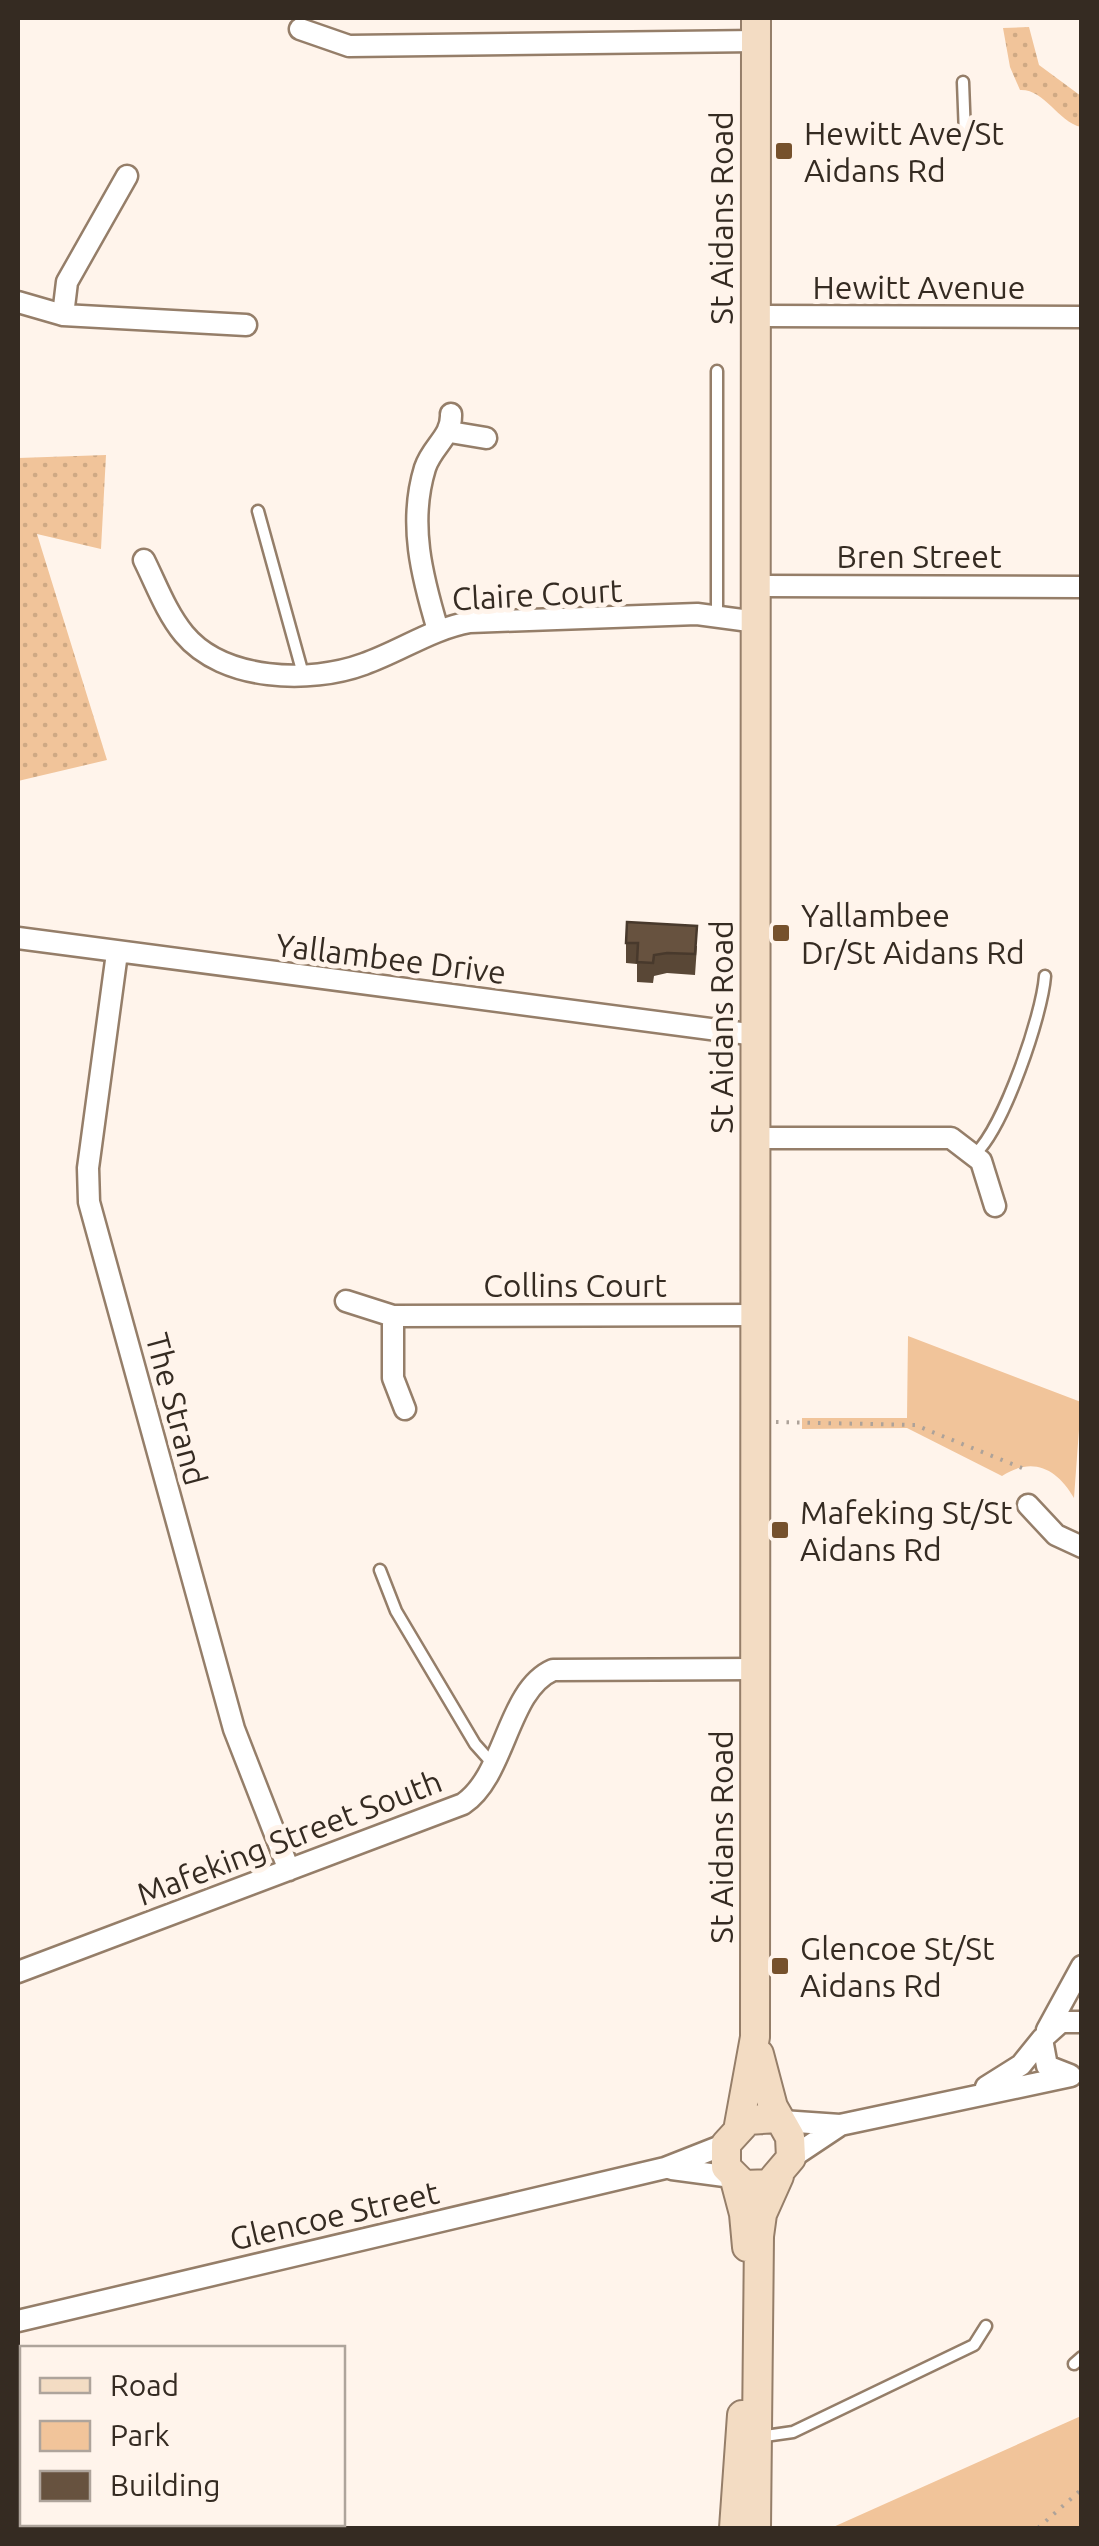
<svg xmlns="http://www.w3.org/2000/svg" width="1099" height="2546" font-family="Ubuntu,sans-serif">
<defs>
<pattern id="grass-dots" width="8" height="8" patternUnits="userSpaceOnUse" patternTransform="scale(2.5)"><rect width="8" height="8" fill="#f1c49a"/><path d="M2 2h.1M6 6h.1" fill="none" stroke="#cfa984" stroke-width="1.8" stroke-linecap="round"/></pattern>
</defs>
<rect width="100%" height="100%" fill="#fff4eb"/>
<path fill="url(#grass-dots)" d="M1029,27l10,38 42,31v31c-24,-6 -36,-38 -61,-37l-10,-23 -7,-39z
M106,455l-5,94 -64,-15 70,226 -89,21v-323z"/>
<path fill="#f1c49a" d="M908,1336l173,66 -7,96c-17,-30 -42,-42 -72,-22l-95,-48 -105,1v-11h105z
M1081,2416v112h-250z"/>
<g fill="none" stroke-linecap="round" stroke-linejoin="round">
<defs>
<path id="lane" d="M963,82l2,53
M717,371v245
M258,511l45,163
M976,1153c28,-27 66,-137 69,-177
M380,1570l16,41 79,133 17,19
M1074,2364l8,-7
M758,2437l35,-5 181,-87 12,-19"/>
<path id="street" d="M300,29l49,17 407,-5
M18,302l45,13 183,10
M63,315l4,-33 60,-106
M757,316l325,1
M450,432l36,6
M144,560c12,24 22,52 40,74 39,47 126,50 180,30 37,-13 67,-35 106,-42l227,-8 60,8
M757,586l325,1
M438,630c-16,-53 -30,-107 -13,-162 7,-22 27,-31 26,-54
M18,938l738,97
M117,953l-29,215 1,34 145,527 55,141
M756,1138h195l30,23 14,45
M346,1301l47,15 363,-1
M393,1316v62l12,31
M1028,1505l28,30 26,12
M18,1972l445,-168c43,-29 44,-114 90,-134l203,-1
M1047,2030l35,-64
M1070,2075l-23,-9 -5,-27 19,-17h21
M986,2087l35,-22 21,-26
M782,2121l58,4 231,-49
M791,2158l48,-32
M672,2169l60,8
M18,2321l647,-153 61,-24"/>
<path id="secondary" d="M759,2054l14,53 17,30 1,21 -22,26 -25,1 -18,-18v-23l22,-24 30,-2
M739,2125l16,-88 1,-2019
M735,2180l9,34 3,33
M734,2528l8,-113
M756,2528l3,-292 3,-22 17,-38"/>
</defs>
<use href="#lane" stroke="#957e69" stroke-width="15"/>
<use href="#street" stroke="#957e69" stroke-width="25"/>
<use href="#secondary" stroke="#957e69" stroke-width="32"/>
<path stroke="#ada299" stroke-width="4" stroke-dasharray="2.5 8" stroke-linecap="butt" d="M776,1422l139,3 107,43
M1038,2528l44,-39"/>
<use href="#lane" stroke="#fff" stroke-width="10"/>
<use href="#street" stroke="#fff" stroke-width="20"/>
<use href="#secondary" stroke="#f3dcc3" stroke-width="28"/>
</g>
<path fill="#594736" d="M626,943l71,3 -2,29 -28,-2 -13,3 -1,7 -16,-1v-18l-11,-1z"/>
<path fill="#67523f" stroke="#48392c" stroke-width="2.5" d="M627,922l70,4 -2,28 -28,-1 -13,2 -1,8 -16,-1 1,-19h-12z"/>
<g fill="#76512c" stroke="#fff4eb" stroke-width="4">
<rect x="774" y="141" width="20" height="20" rx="5"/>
<rect x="771" y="923" width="20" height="20" rx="5"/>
<rect x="770" y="1520" width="20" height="20" rx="5"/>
<rect x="770" y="1956" width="20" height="20" rx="5"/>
</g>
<g text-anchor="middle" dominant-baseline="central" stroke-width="10" stroke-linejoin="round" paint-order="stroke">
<g font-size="32" fill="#352b22" stroke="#fff4eb" text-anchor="start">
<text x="804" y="133">Hewitt Ave/St<tspan x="804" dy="37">Aidans Rd</tspan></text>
<text x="801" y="915">Yallambee<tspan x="801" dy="37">Dr/St Aidans Rd</tspan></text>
<text x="800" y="1512">Mafeking St/St<tspan x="800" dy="37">Aidans Rd</tspan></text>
<text x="800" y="1948">Glencoe St/St<tspan x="800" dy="37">Aidans Rd</tspan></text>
</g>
<g font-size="32" fill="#352b22" stroke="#fff4eb">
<text transform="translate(721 218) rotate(-90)">St Aidans Road</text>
<text x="919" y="287">Hewitt Avenue</text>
<text x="919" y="556">Bren Street</text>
<text transform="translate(537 594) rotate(-3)">Claire Court</text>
<text transform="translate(391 958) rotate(7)">Yallambee Drive</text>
<text transform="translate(721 1027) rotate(-90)">St Aidans Road</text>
<text x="575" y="1285">Collins Court</text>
<text transform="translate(177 1409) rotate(75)">The Strand</text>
<text transform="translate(289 1837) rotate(-21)">Mafeking Street South</text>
<text transform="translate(721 1837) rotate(-90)">St Aidans Road</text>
<text transform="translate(334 2215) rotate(-13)">Glencoe Street</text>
</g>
</g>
<rect width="1099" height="2546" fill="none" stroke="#352b22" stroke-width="40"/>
<rect x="20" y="2346" width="325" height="180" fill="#fff4eb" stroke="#aea49b" stroke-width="2.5"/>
<rect x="40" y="2378" width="50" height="15" fill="#f3dcc3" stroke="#aea49b" stroke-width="2.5"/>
<text x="110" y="2396" font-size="30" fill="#352b22">Road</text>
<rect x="40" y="2421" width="50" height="30" fill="#f1c49a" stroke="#aea49b" stroke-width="2.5"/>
<text x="110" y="2446" font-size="30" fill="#352b22">Park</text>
<rect x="40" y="2471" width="50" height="30" fill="#67523f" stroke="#aea49b" stroke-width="2.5"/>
<text x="110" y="2496" font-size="30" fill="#352b22">Building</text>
</svg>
